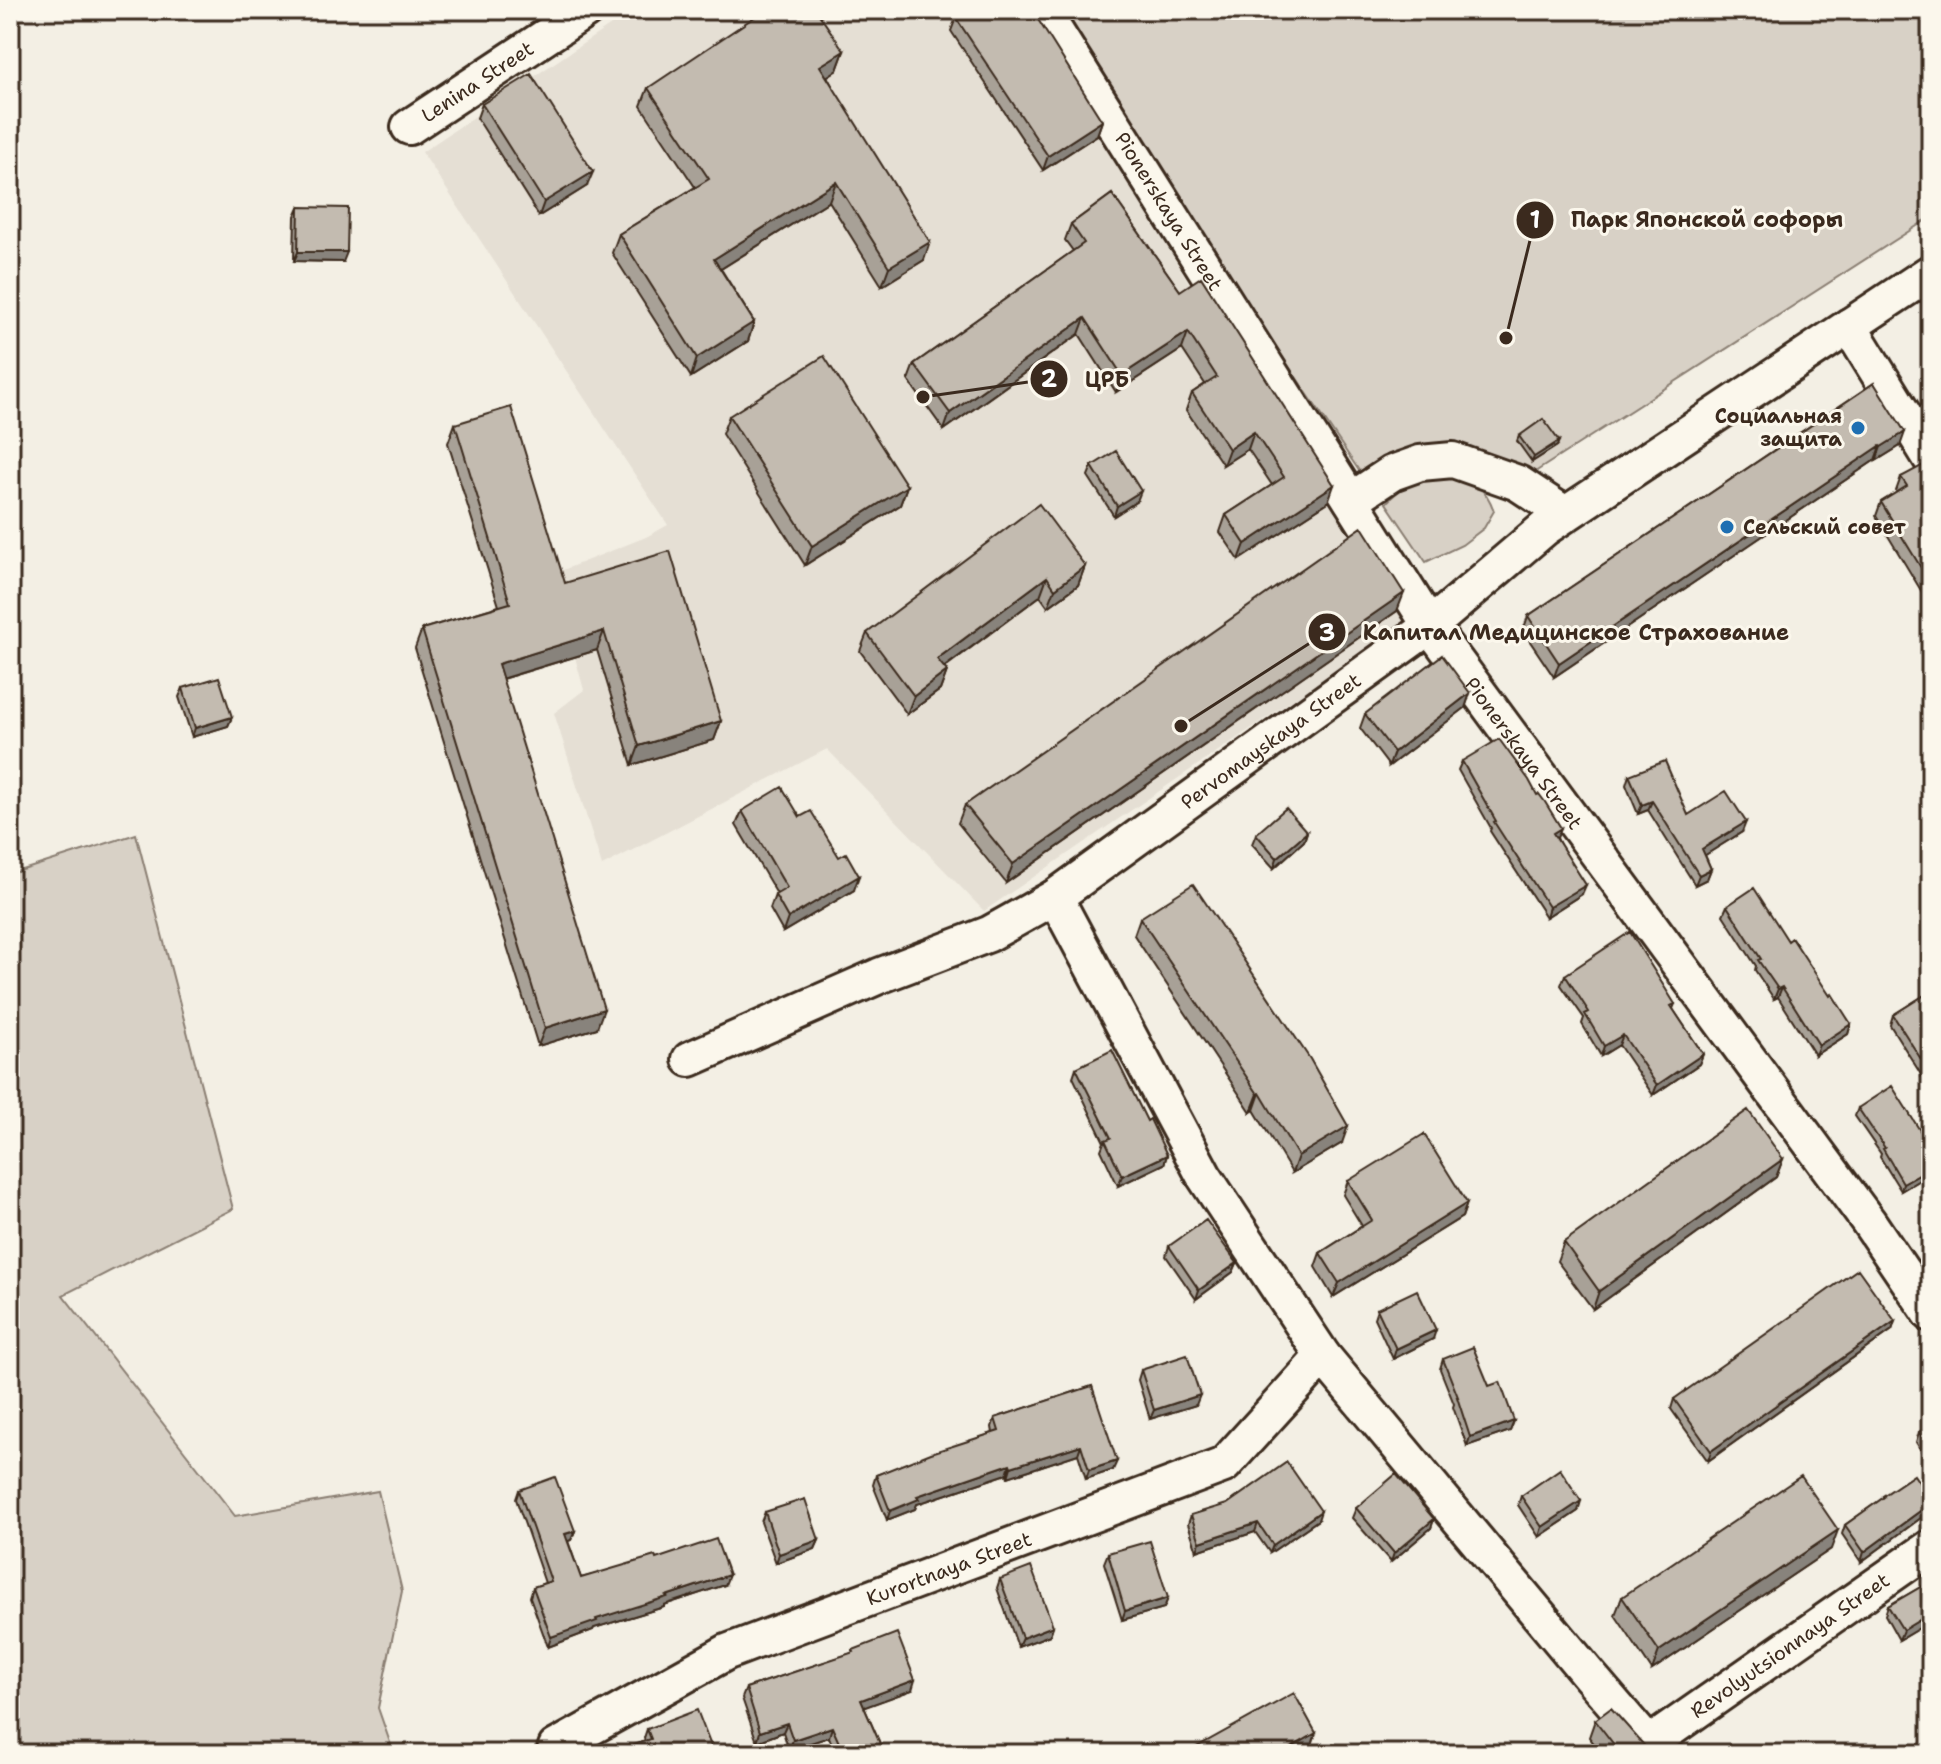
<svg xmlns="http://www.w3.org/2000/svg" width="1941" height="1764" font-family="'Shantell Sans',sans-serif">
<rect width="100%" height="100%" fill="#f3efe4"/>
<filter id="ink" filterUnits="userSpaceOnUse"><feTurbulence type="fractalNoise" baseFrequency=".0125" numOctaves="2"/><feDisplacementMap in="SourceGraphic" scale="16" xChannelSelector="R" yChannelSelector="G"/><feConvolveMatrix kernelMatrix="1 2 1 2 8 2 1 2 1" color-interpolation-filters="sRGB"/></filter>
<g filter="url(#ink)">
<path fill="#e5dfd4" d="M633,10h391l171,283 216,326 -427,292 -157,-162 -225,117 -48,-153 30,-23 -9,-33 -27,-81 98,-39 22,-12 -246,-373z"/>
<path fill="#d8d1c6" stroke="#8a7e72" stroke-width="2" d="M1049,10h882v207l-413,266 -35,-14 -113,18z
M1441,473c27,8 43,8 53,38l-10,17 -22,17 -36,17 -40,-59c18,-19 30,-24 55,-30z
M136,834l97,375 -170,86 172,221 143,-25 24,100 -24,117 16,46h-384v-880z"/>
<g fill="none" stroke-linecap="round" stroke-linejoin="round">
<defs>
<g id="minor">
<path id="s1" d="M1042,10l388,616 438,595 63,93"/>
<path id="s2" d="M409,127l177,-117"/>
<path d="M1849,326l82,133"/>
<path d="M1351,500l41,-27 28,-10 33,-3 65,23 47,31"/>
<path d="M1055,897l149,279 119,180 266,319 68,79"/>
<path id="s3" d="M690,1059l189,-83 110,-42 66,-37 375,-271 115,-98 386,-256"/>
<path id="s4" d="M1649,1744l282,-197"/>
<path id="s5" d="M554,1754l2,-7 171,-95 497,-187 99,-109"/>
</g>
</defs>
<use href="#minor" stroke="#3b2a1e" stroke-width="40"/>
<use href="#minor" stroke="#fbf7ec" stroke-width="34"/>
</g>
<path fill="#a8a197" stroke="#3b2a1e" stroke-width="2" d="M956,18l146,103 -5,14 -54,35 -92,-139z
M844,51l-7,19 -10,6 97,184 -42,26 -53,-85 -108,68 33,53 -6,19 -57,36 -79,-124 7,-19 76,-47 -54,-81 7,-18z
M482,104l105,82 -48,30 -62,-98z
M1112,194l216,308 -89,58 -19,-28 6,-17 46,-30 -24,-36 -25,16 -37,-55 6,-17 13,-9 -23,-35 -66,43 -37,-58 -135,96 -36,-50 6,-16 159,-113 -8,-11 6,-16z
M299,207l44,55 -49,-1 1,-45z
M1931,328v25l-7,-10 5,-14z
M1874,383l26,63 -24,15 -1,-1 -321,217 -31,-46 5,-15z
M729,416l178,70 -7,19 -95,60 -83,-131z
M455,424l110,159 156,138 -7,19 -82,25 -35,-115 -95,29 95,349 -59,18 -123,-398 7,-19 77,-23 -51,-163z
M1519,436l38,10 -25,16 -15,-21z
M1931,464v143l-55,-91 5,-14 16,-10 -1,-1 5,-14z
M1092,466l45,35 -23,15 -26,-40z
M1085,566l-7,19 -30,22 -8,-11 -96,72 3,3 -7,19 -33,24 -47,-63 7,-18z
M1397,611l-391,272 -48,-60 7,-18z
M183,688l49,29 -4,9 -36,11 -13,-40z
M1470,693l-5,15 -76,58 -29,-38 5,-14z
M1462,761l95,77 25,56 -36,23 -56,-86 1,-3 -33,-58z
M1629,775l59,40 54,17 -37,23 6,14 -4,10 -12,6 -47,-75 -10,4 -12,-29z
M742,811l58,6 39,40 15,33 -71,42 -13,-23 5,-14 2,-1 -41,-69z
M1307,832l-3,9 -30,27 -22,-24 4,-10z
M1727,906l61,35 63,83 -3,10 -33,21 -37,-58 -4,2 -19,-29 1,-4 -33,-51z
M1140,918l202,225 -50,30 -38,-63 -3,2 -117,-177z
M1565,975l110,29 -2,5 30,45 -4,10 -46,31 -34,-50 -18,11 -19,-32 2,-6 -23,-33z
M1931,991v80l-9,5 -32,-51 3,-10z
M1076,1068l71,53 20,34 -3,9 -46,22 -17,-36 3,-8 -31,-65z
M1858,1108l73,40v25l-30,18 -21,-34 1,-3 -26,-38z
M1783,1159l-7,18 -183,132 -36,-48 7,-19z
M1348,1181l119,22 -5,14 -129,80 -18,-30 5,-14 42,-27 -19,-31z
M1169,1246l68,17 -4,9 -37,27 -30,-43z
M1377,1309l56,30 -40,20 -19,-41z
M1895,1321l-3,9 -184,131 -37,-52 3,-10z
M1443,1359l46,27 25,35 -4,10 -43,15 -14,-39 1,-3 -14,-35z
M1141,1370l55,35 -46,14 -12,-39z
M1092,1386l21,84 -27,9 -8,-25 -70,23 -1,-3 -90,30 -2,5 -28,11 -14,-35 3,-10 117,-42 -1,-6 3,-9z
M1931,1425v42l-15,-25 3,-10z
M519,1490l56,41 -4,9 -3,1 13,37 75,-19 69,26 -61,20v2l-70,21 -1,2 -45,17 -18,-50 3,-10 12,-4 -29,-84z
M1521,1496l57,15 -39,26 -21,-32z
M1883,1496l48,4v6l-2,6 -68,50 -19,-28 3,-9 37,-26z
M1356,1508l78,11 -3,9 -40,34 -39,-44z
M765,1512l54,28 -4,9 -39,14 -15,-41z
M1191,1515l127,5 -48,33 -15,-21 -58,19 -9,-27z
M1831,1549l-179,121 -37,-55 7,-18z
M1108,1553l60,45 -4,10 -42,12 -18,-57z
M1931,1577v44l-32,19 -14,-25 3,-9 41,-24z
M1000,1579l53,47 -3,9 -32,12 -21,-59z
M853,1650l59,40 -48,17 17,39 -3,8h-42l-7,-17 -40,13 -6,-18 -26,10 -15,-44 4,-10 106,-35z
M1595,1720l54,31 5,3h-52l-13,-17z
M647,1729l67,25 -69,-12 -1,-4z"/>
<path fill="#88837b" stroke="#3b2a1e" stroke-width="2" d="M844,51l-7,19 -23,15 6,-19z
M1102,121l-5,14 -54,35 5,-14z
M593,172l-6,14 -48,30 5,-14z
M836,182l-7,19 -121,76 6,-18z
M930,242l-6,18 -42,26 7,-19z
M298,252h49l-4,10 -49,-1z
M1085,318l-6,16 -135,96 6,-17z
M754,322l-6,19 -57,36 6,-19z
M1188,332l-6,17 -66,43 6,-17z
M1254,432l-6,17 -25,16 6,-16z
M1905,432l-5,14 -24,15 5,-14z
M1559,441l-2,5 -25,16 2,-5z
M1880,446l-5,14 -321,217 5,-14z
M1334,485l-6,17 -89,58 6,-16z
M907,486l-7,19 -95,60 7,-19z
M1141,491l-4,10 -23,15 3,-10z
M1085,566l-7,19 -30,22 7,-18z
M1047,577l-7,19 -109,81 6,-18z
M1404,593l-7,18 -391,272 7,-19z
M604,631l-7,19 -106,32 7,-18z
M947,671l-7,19 -33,24 7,-18z
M1470,693l-5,15 -76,58 5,-14z
M232,717l-4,9 -36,11 3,-9z
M721,721l-7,19 -82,25 7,-19z
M1652,801l-4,9 -10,4 4,-9z
M1746,822l-4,10 -43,27 3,-10z
M1561,828l-4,10 -7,4 3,-9z
M1307,832l-3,9 -30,27 3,-10z
M1711,869l-4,10 -12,6 4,-10z
M859,876l-5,14 -71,42 5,-14z
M1586,885l-4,9 -36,23 3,-10z
M1782,987l-4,10 -4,2 4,-10z
M604,1009l-7,19 -59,18 7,-18z
M1851,1024l-3,10 -33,21 4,-10z
M1623,1035l-4,10 -18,11 3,-10z
M1703,1054l-4,10 -46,31 4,-10z
M1931,1064v7l-9,5 4,-9z
M1260,1093l-6,17 -3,2 7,-18z
M1348,1126l-6,17 -50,30 6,-17z
M1167,1155l-3,9 -46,22 4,-10z
M1783,1159l-7,18 -183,132 6,-18z
M1931,1167v6l-30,18 2,-8z
M1467,1203l-5,14 -129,80 6,-14z
M1237,1263l-4,9 -37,27 3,-9z
M1895,1321l-3,9 -184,131 3,-10z
M1436,1330l-3,9 -40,20 3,-10z
M1200,1395l-4,10 -46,14 4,-9z
M1514,1421l-4,10 -43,15 3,-9z
M1081,1445l-3,9 -70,23 3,-10z
M1117,1461l-4,9 -27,9 3,-9z
M1010,1464l-3,10 -90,30 -2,5 -28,11 3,-9 27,-15z
M1581,1501l-3,10 -39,26 3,-10z
M1931,1503l-2,9 -68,50 3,-10z
M1321,1511l-3,9 -48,33 3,-8z
M1434,1519l-3,9 -40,34 3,-9z
M1258,1523l-3,9 -58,19 3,-9z
M1838,1530l-7,19 -179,121 7,-19z
M575,1531l-4,9 -10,4 4,-10z
M819,1540l-4,9 -39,14 3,-9z
M729,1575l-4,10 -61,20v2l-70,21 -1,2 -45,17 3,-10 45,-18z
M1168,1598l-4,10 -42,12 3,-9z
M1931,1613v8l-32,19 4,-10z
M1053,1626l-3,9 -32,12 4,-9z
M915,1680l-3,10 -55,20 4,-10z
M787,1723l-4,9 -26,10 3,-10z
M832,1727l-3,10 -40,13 4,-10z
M1316,1733l-5,15 -11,6h-20z
M881,1746l-3,8h-15z"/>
<path fill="#c3bbb0" stroke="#3b2a1e" stroke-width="2" d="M765,10h51l28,41 -24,15 110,176 -41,25 -53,-85 -122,77 40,63 -57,36 -78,-124 90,-55 -61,-91z
M968,10h64l70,111 -54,35 -92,-138z
M531,74l62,98 -49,30 -62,-98z
M1112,194l68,97 21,-14 133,208 -89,59 -19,-29 58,-38 -30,-45 -25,17 -37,-56 25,-16 -29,-45 -66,43 -37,-57 -135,95 -36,-49 170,-121 -13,-19z
M299,207l49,1 -1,44h-49z
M824,356l83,130 -95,60 -83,-130z
M1874,383l31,49 -24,15 -1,-1 -321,217 -31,-47z
M511,407l54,176 105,-32 51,170 -82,25 -35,-115 -106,33 106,345 -59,19 -123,-399 88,-26 -55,-179z
M1543,419l16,22 -25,16 -15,-21z
M1116,451l25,40 -24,15 -25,-40z
M1927,463l4,1v120l-50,-82 26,-16 -6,-9z
M1039,504l46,62 -30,23 -8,-12 -110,82 10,12 -33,25 -47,-63z
M1362,527l42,66 -391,271 -48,-59z
M1442,655l28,38 -76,59 -29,-38z
M219,677l13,40 -37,11 -12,-40z
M1499,739l30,41 8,15 2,-1 6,8 16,26 -8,5 33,52 -37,22 -55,-85 2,-1 -34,-60z
M1665,761l23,54 38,-24 20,31 -44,27 9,20 -12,6 -47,-74 -10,4 -13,-30z
M782,787l18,30 11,-6 28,46 7,-4 13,23 -71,42 -13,-23 12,-7 -45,-77z
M1286,808l21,24 -30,26 -21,-24z
M1193,884l117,175 38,67 -50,30 -38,-63 -2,1 -118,-176z
M1754,888l34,53 4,-3 38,58 2,-2 19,30 -32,21 -37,-58 -4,2 -20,-29 3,-1 -34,-53z
M1630,932l45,72 -4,2 32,48 -46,31 -34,-50 -19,11 -19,-32 4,-2 -24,-37z
M1931,991v73l-5,3 -33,-52z
M1112,1050l35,71 3,-2 17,36 -45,21 -17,-36 6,-2 -35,-70z
M1892,1086l39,62v19l-28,16 -20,-34 2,-1 -27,-40z
M1748,1110l35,49 -184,132 -35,-49z
M1424,1134l43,69 -128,80 -19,-30 52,-33 -24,-39z
M1206,1220l31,43 -38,27 -30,-44z
M1858,1269l37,52 -184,130 -37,-52z
M1417,1290l19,40 -40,19 -19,-40z
M1473,1347l16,39 11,-4 14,39 -44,16 -13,-40h1l-15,-38z
M1187,1355l13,40 -46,15 -13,-40z
M1092,1386l25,75 -28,9 -8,-25 -70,22 -1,-3 -93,32 2,3 -29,12 -14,-36 55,-22 68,-22 -4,-13z
M1931,1425v27l-12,-20z
M1287,1462l34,49 -48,34 -15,-22 -58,19 -9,-27 36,-11z
M1560,1469l21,32 -39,26 -21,-31z
M1396,1474l38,45 -40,34 -38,-45z
M1914,1475l17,25v3l-67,49 -19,-27 39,-28 -1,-1z
M1801,1476l37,54 -179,121 -37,-54z
M555,1477l20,54 -10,3 16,44 74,-22 1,3 60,-20 13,36 -63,21 1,1 -71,22 1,2 -46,16 -18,-50 18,-6 -32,-91z
M805,1499l14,41 -40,14 -14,-42z
M1150,1541l18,57 -43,13 -17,-58z
M1031,1567l22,59 -31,12 -22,-59z
M1931,1581v32l-28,17 -15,-24z
M897,1633l18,47 -54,20 20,46 -18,8h-19l-12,-27 -39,13 -6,-17 -27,9 -14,-44 108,-36 -1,-2z
M1294,1693l22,40 -36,21h-96z
M1611,1708l38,43 5,3h-50l11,-8 -20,-26z
M697,1710l17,44h-105l42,-15 -4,-10z"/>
</g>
<g fill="#1f6fb2" stroke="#fbf7ec" stroke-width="3">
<circle cx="1858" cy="428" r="8"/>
<circle cx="1727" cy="527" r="8"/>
</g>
<g text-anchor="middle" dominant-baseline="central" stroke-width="6" stroke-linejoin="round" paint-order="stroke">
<g font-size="20" fill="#3b2a1e" stroke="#fbf7ec">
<text stroke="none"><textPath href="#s2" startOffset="82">Lenina Street</textPath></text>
<text stroke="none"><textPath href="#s1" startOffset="238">Pionerskaya Street</textPath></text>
<text stroke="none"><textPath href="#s3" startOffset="666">Pervomayskaya Street</textPath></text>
<text stroke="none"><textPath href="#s1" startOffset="886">Pionerskaya Street</textPath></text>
<text stroke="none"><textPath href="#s5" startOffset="440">Kurortnaya Street</textPath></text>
<text stroke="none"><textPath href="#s4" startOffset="172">Revolyutsionnaya Street</textPath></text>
</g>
<g font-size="20" font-weight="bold" fill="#3b2a1e" stroke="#fbf7ec" text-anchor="end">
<text x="1842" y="416">Социальная<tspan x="1842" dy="23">защита</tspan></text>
<text x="1743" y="527" text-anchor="start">Сельский совет</text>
</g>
</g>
<path fill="none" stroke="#3b2a1e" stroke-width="3" d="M1506 338L1535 220M923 397L1049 379M1181 726L1327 632"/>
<g fill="#3b2a1e" stroke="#fbf7ec" stroke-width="3">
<circle cx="1506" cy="338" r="8"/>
<circle cx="923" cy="397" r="8"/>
<circle cx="1181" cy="726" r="8"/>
<circle cx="1535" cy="220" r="20"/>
<circle cx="1049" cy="379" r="20"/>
<circle cx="1327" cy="632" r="20"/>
</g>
<g font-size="24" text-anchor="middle" font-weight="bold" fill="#fff">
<text x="1535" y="228">1</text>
<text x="1049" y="387">2</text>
<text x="1327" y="641">3</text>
</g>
<g font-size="22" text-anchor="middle" font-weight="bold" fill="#3b2a1e" stroke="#fbf7ec" stroke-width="6" stroke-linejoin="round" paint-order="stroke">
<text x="1707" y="227">Парк Японской софоры</text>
<text x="1107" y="387">ЦРБ</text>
<text x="1576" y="640">Капитал Медицинское Страхование</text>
</g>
<rect width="1941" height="1764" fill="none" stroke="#fbf7ec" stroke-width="40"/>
<rect x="20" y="20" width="1901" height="1724" fill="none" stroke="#3b2a1e" stroke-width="3" filter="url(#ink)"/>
</svg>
